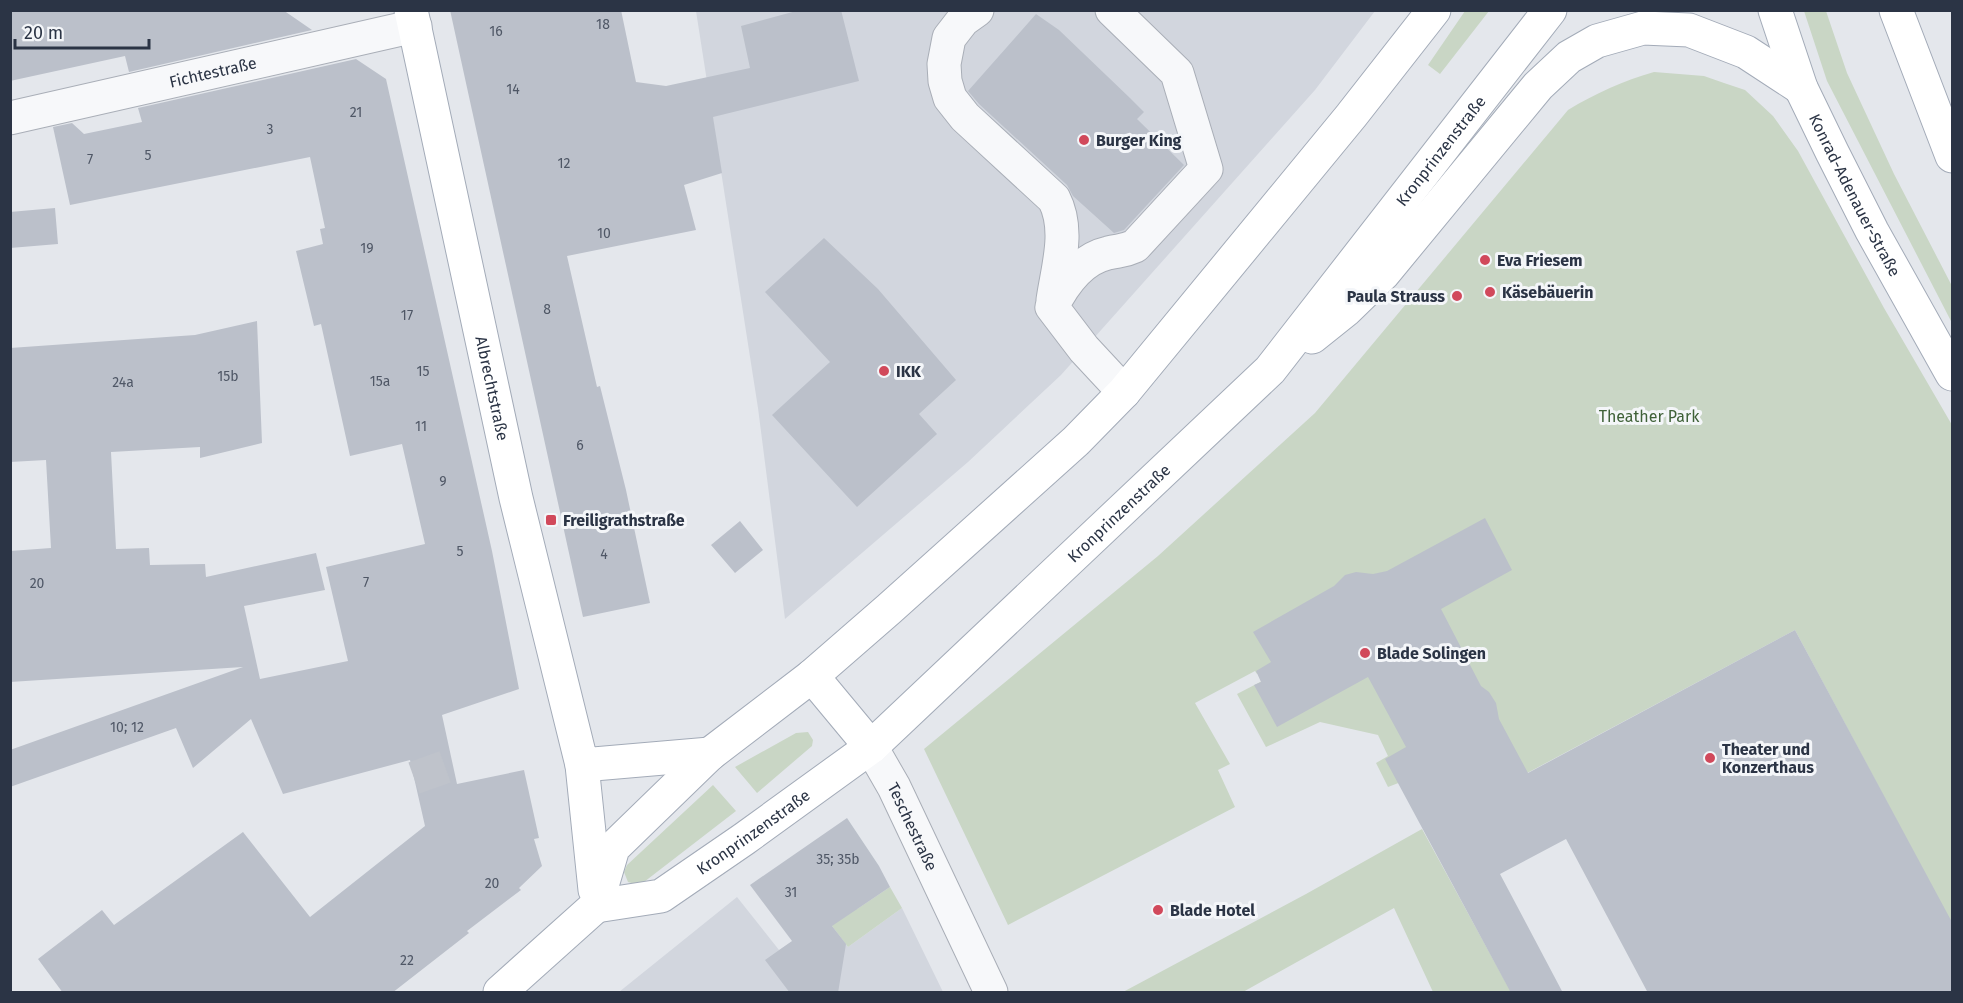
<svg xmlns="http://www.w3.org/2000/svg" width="1963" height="1003" font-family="'Fira Sans',sans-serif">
<rect width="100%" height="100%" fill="#e4e7ec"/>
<path fill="#d2d6de" d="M696,11h679l-60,79 -254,285 -93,87 -183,157 -27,-211z
M737,897l42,53 48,-30 21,27 54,-39 41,84h-324z"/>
<path fill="#c9d6c5" d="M1465,11h24l-49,63 -12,-9z
M1804,11h22l21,62 47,101 58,112v37l-125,-242z
M1654,72l50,4 20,7 21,7 28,26 25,35 86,157 68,117v499l-157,-294 -369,197 -25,-45 -13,5 -12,-24 12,-7 -10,-21 -58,-13 -54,25 -29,-53 29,-15 -5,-8 -4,3 -2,-3 -60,32 35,61 -12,6 17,37 -227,118 -84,-176 234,-193 157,-143 253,-303c28,-17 55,-29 86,-38z
M808,732l5,8 -1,6 -55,47 -22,-26 61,-34z
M713,785l23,26 -92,71 -6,3 -10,-3 -4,-10 3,-7z
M1422,829l89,163h-78l-39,-84 -151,84h-120l183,-98z
M890,887l12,21 -54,39 -29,-38h38z"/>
<path fill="#bbc0ca" d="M10,10h273l29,20 -183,42 -4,-16 -115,25z
M450,10h171l15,72 30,4 84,-18 -9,-42 59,-16h41l18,71 -146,36 9,56 -38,12 12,45 -129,26 30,131 3,-1 26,104 24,113 -67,14z
M1036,14l23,16 71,68 14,14 -7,7 47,46 -60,65 -10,3 -41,-37 -6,-11 -88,-81 -11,-13z
M356,59l30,20 106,472 27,138 -77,26 15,69 67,-14 15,68 -5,1 8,27 -23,22 2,2 -54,41 2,2 -77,60h-329l-25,-34 64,-49 12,15 129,-93 67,85 115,-91 -15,-66 -127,34 -32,-75 -58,49 -17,-40 -166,59v-37l233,-83 -233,15v-131l41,-3 -5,-88 -36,2v-114l185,-13 62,-14 5,122 -62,15v-11l-89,5 5,97 33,-1 1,17 55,-1 1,13 110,-24 9,37 -81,16 16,73 88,-18 -22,-94 99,-23 -23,-100 -52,12 -29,-132 -7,2 -18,-75 27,-7 -3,-15 5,-1 -15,-71 -240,48 -17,-78 19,-4 12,11 58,-12 -4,-14z
M55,208l3,36 -48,4v-36z
M824,238l54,51 78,91 -37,34 18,20 -80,73 -85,-92 58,-53 -65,-70z
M1485,518l27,52 -71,39 40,77 8,6 7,11 3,16 29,54 267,-143 158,294v69h-305l-82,-154 -66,35 63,119h-52l-126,-234 21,-12 -38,-70 -91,50 -23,-42 7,-3 -5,-11 15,-9 -18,-30 81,-46 11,-11 11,-3 17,2 14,-3z
M740,521l23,29 -28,23 -24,-28z
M847,818l32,48 11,21 -58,39 14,18 -8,49h-48l-25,-33 27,-19 -42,-56z"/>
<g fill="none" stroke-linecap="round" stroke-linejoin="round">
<path stroke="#bfc3cb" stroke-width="33" stroke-dasharray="33 16" stroke-linecap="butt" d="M414,778l39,-14"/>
<defs>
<g id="minor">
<path d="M977,10l-14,10 -14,18 -5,26 1,17 5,17 15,19 89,82c16,31 4,67 -1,101"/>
<path d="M1112,10l65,63 29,96 -71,77c-13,6 -15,4 -27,7 -27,6 -45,32 -56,54l32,42 40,43"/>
<path id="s1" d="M10,118l405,-92"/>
<path id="s2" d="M871,747l23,40 97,205"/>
</g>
<g id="major">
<path id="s3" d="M411,10l105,488 66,267 128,-11"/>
<path id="s4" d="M1775,10l26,78 31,64 40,79 80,143"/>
<path d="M1896,10l56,146"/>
<path d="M1312,337l35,-28 36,-35 155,-188 31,-29 28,-16 46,-13 46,2 57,22 55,36"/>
<path d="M812,676l59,71"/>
<path d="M582,765l13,125"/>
<path id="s5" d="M596,906l65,-10 83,-57 127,-92 399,-377 280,-360"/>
<path d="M500,992l96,-86 17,-58 97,-94 102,-78 77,-67 187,-168 48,-49 227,-276 83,-106"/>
</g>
</defs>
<use href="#minor" stroke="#a9aeb7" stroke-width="35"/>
<use href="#major" stroke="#a3abb8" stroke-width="35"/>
<use href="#minor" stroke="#f7f8fa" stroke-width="33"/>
<use href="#major" stroke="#fff" stroke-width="33"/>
</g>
<g fill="#d1495b" stroke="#f4f6f9" stroke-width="2">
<circle cx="1084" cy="140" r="6"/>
<circle cx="1485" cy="260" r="6"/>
<circle cx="1490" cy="292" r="6"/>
<circle cx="1457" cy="296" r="6"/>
<circle cx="884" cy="371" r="6"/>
<rect x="545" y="514" width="12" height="12" rx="3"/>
<circle cx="1365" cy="653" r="6"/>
<circle cx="1710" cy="758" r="6"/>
<circle cx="1158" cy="910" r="6"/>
</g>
<g text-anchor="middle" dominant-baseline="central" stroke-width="6" stroke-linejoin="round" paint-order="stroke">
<g font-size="14" fill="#4f5766">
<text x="603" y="24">18</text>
<text x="496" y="31">16</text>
<text x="513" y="89">14</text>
<text x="356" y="112">21</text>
<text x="270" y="129">3</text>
<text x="148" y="155">5</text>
<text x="90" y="159">7</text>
<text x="564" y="163">12</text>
<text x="604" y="233">10</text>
<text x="367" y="248">19</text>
<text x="547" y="309">8</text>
<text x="407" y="315">17</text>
<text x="423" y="371">15</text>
<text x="228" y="376">15b</text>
<text x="380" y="381">15a</text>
<text x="123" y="382">24a</text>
<text x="421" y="426">11</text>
<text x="580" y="445">6</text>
<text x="443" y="481">9</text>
<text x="460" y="551">5</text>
<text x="604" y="554">4</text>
<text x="366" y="582">7</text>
<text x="37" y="583">20</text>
<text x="127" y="727">10; 12</text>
<text x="838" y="859">35; 35b</text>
<text x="492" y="883">20</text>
<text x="791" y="892">31</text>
<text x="407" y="960">22</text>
</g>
<g font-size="16" fill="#2b3445" stroke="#f4f6f9">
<text stroke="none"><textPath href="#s1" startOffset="208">Fichtestraße</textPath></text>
<text stroke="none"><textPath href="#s5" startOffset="1150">Kronprinzenstraße</textPath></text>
<text stroke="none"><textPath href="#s4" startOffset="202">Konrad-Adenauer-Straße</textPath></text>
<text stroke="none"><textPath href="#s3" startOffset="387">Albrechtstraße</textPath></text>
<text stroke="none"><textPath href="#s5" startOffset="664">Kronprinzenstraße</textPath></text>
<text stroke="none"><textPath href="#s2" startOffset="90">Teschestraße</textPath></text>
<text stroke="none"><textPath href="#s5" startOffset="178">Kronprinzenstraße</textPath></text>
</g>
<g font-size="16" font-weight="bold" fill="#2b3445" stroke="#f4f6f9" text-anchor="start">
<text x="1096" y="140">Burger King</text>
<text x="1497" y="260">Eva Friesem</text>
<text x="1502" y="292">Käsebäuerin</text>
<text x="1445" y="296" text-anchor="end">Paula Strauss</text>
<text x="896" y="371">IKK</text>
<text x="563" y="520">Freiligrathstraße</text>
<text x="1377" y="653">Blade Solingen</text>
<text x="1722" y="749">Theater und<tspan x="1722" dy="18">Konzerthaus</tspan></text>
<text x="1170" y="910">Blade Hotel</text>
</g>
<g font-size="16" fill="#3f6138" stroke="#f4f6f9">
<text x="1649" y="416">Theather Park</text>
</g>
</g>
<rect width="1963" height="1003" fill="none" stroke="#2b3445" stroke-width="24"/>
<path d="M15 39v9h134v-9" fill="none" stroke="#2b3445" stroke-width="3"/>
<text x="24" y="39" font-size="18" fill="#2b3445" stroke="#f4f6f9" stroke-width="4.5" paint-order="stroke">20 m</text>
</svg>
